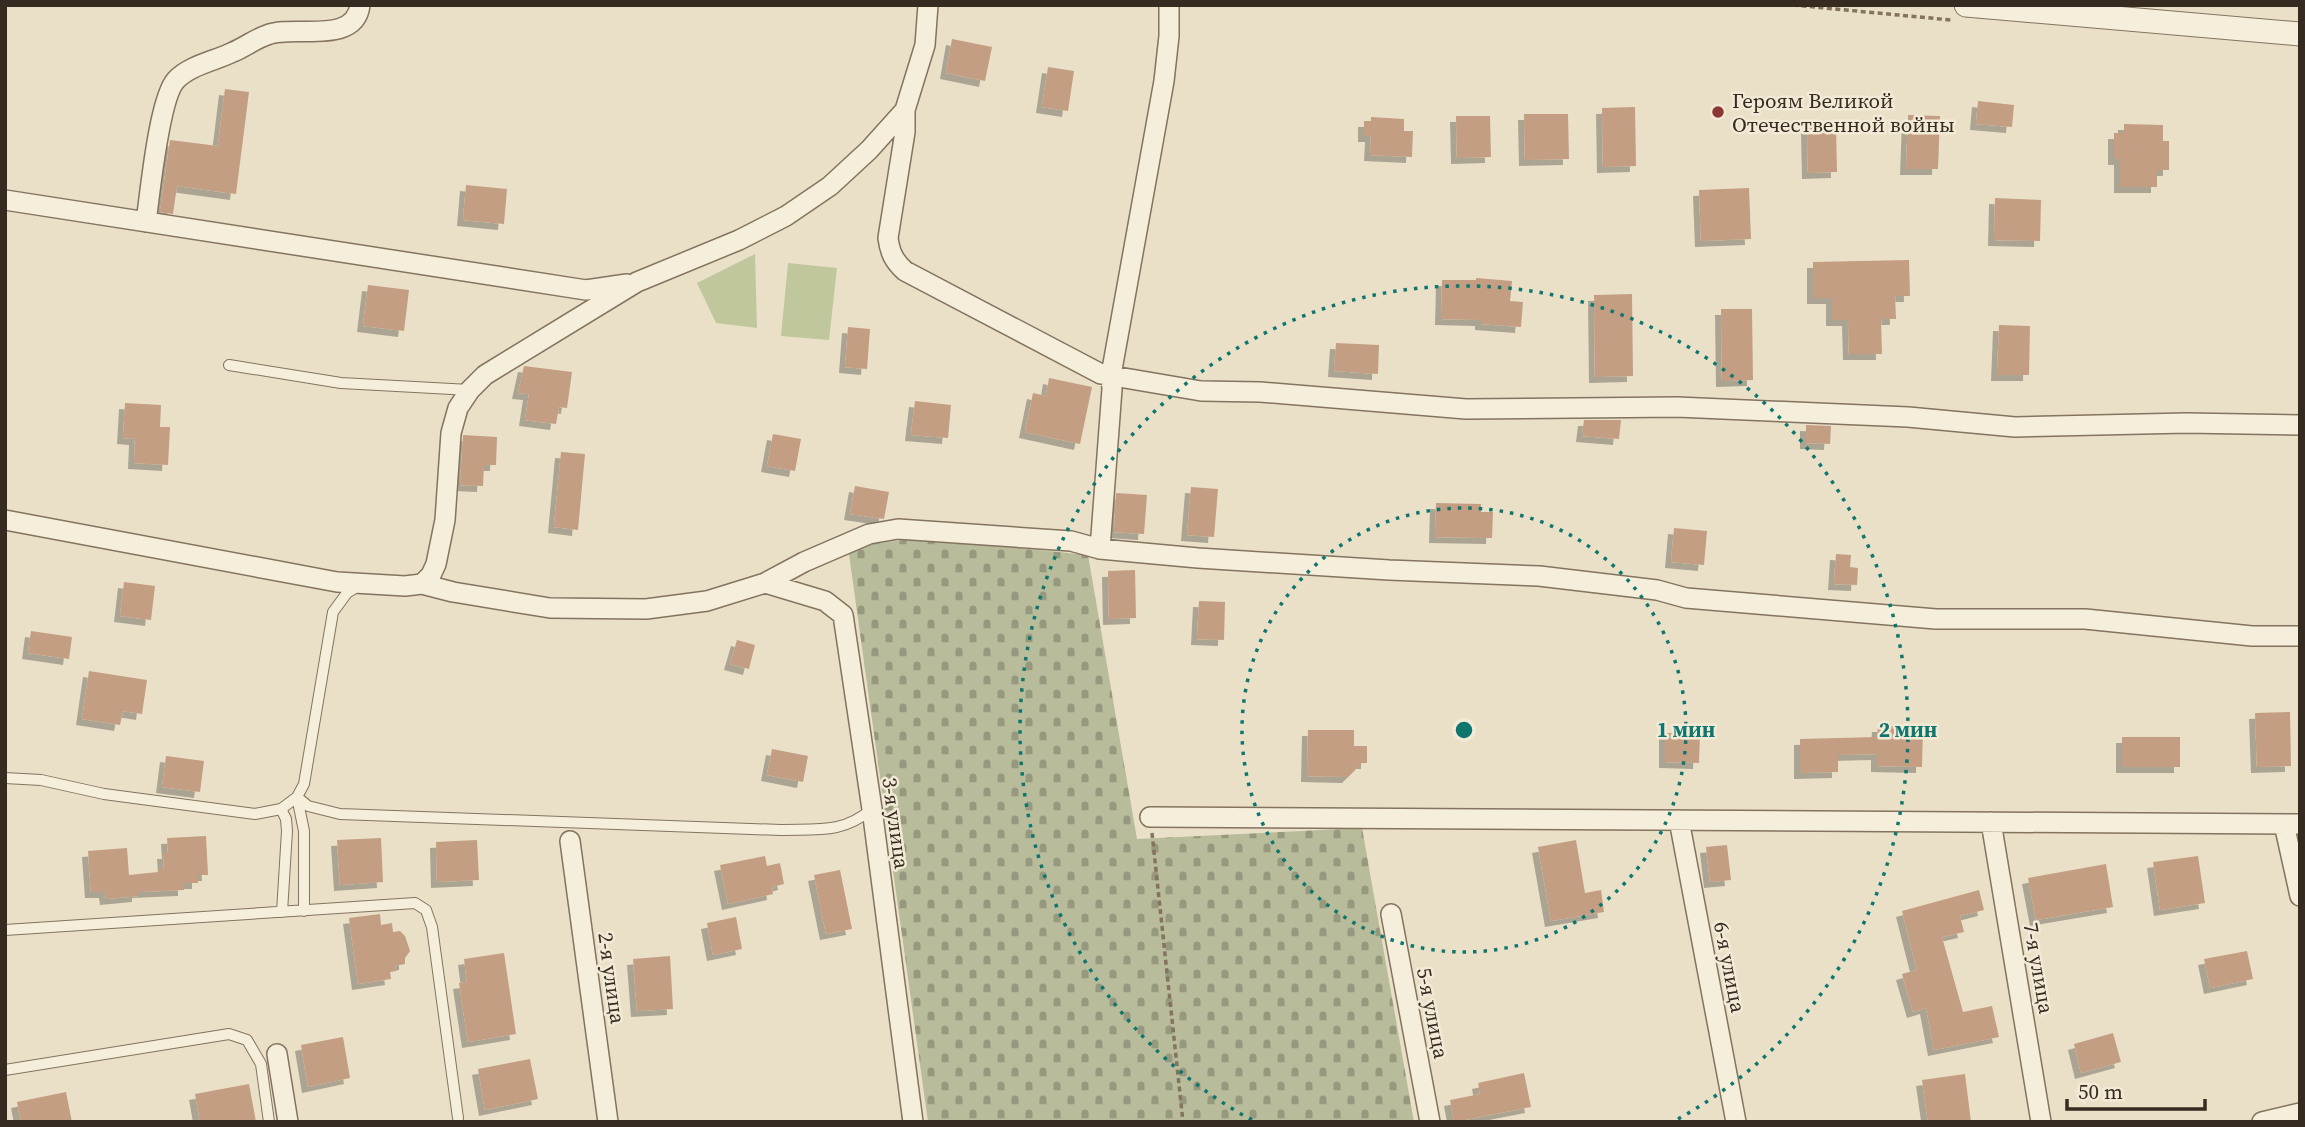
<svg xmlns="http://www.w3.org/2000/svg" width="2305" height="1127" font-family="'Source Serif 4',serif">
<defs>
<pattern id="cemetery-stones" width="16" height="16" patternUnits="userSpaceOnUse" patternTransform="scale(1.75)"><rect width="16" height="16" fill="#b8bc9b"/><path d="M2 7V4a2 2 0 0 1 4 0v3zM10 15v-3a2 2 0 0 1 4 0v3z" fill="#96997e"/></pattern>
<filter id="shadow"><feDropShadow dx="-6" dy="6" stdDeviation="0" flood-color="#0004"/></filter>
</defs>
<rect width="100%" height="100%" fill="#eae0c8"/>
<path fill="url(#cemetery-stones)" d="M918,538l170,17 49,284 225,-11 52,294h-486l-80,-575z"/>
<path fill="#c1c79c" d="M755,254l2,74 -41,-5 -19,-40z
M788,263l49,5 -8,72 -48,-4z"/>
<path fill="#c39e82" filter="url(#shadow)" d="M952,39l40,8 -7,34 -39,-8z
M1048,67l26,4 -6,40 -26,-4z
M225,89l24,3 -13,102 -59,-8 -4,28 -13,-2 10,-72 48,6z
M1978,101l36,4 -2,22 -36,-3z
M1635,107l1,59 -33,1 -1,-59z
M1524,114h44l1,45 -44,1z
M1908,115l32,1 -2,53h-32z
M1456,116h34l1,41 -34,1z
M1371,117l33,2v12h9l-1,26 -42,-2 1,-19h-7v-15h7z
M2124,124l39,1v16h6v29h-12v17h-37v-28h-6v-26h10z
M1807,127h29l1,45 -29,1z
M466,185l41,4 -3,35 -41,-4z
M1749,188l2,51 -50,2 -2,-51z
M1995,198l46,2 -1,41 -46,-1z
M1909,260l1,36h-15l1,23h-15l1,35h-33l-1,-34h-16v-22h-19v-36z
M1476,278l36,3 -2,20 13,1 -2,25 -40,-3v-4l-40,-1 1,-39h34z
M368,285l41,5 -5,41 -41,-5z
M1632,294l1,82 -38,1 -1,-82z
M1721,309h31l1,71 -31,1z
M1999,325l31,1 -1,49h-32z
M848,327l22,2 -3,40 -22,-2z
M1336,343l43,2 -1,29 -44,-3z
M524,366l48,6 -5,36 -8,-1 -3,17 -31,-4 4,-26 -11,-1z
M1049,378l43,9 -12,57 -55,-12 8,-39 13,3z
M915,401l36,4 -3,33 -37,-3z
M125,403l36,2 -1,22h10l-2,38 -34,-2 1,-24 -12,-1z
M1584,420h37l-2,19 -37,-3z
M1806,425l25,1 -1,18 -24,-1z
M773,434l28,5 -6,32 -28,-5z
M463,435l34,2 -1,28h-12l-1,21 -23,-1z
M561,452l24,2 -7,76 -24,-3z
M855,486l34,6 -5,27 -34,-5z
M1191,487l27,2 -4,48 -27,-2z
M1116,493l31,2 -3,39 -30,-2z
M1436,503l45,1v8h12l-1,26 -57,-1z
M1674,528l33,3 -3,34 -33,-3z
M1836,554l15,1 -1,12 8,1 -1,17 -23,-1z
M1135,570l1,48 -27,1 -1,-48z
M124,582l31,4 -4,34 -31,-4z
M1199,601l26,1 -1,38 -27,-1z
M31,631l41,6 -3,22 -41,-6z
M737,640l18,5 -6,24 -19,-5z
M89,671l58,9 -5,34 -19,-3 -3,14 -38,-6z
M2290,712l1,54 -34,1 -2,-54z
M1878,726h45l-1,41 -45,-1v-12l-39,1v17l-38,1v-34l77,-2z
M1308,730h46v16h13v17h-5l-14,14 -41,-1z
M1665,733l35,1 -1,29 -34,-1z
M2122,737h58v30h-58z
M772,749l36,7 -5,26 -36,-7z
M166,756l38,5 -4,31 -38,-5z
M206,836l2,39h-10v8h-14v7l-46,2v4l-32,3 -1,-7h-14l-3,-41 39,-3 2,27 29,-3v-4h6l-1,-15h5l-1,-15z
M381,838l2,44 -43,3 -3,-45z
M477,840l2,40 -42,2 -1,-40z
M1576,840l9,53 16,-3 3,22 -53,9 -13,-74z
M1727,845l4,35 -21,2 -4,-35z
M765,856l2,10 13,-3 4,21 -12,3 1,7 -45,10 -8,-39z
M2198,856l7,47 -45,7 -7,-48z
M2106,864l7,43 -77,13 -8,-42z
M840,870l12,59 -26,5 -12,-59z
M1979,890l5,20 -24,6 4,16 -22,5 21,75 29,-6 7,31 -65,13 -8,-42 -13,4 -11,-38 15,-4 -15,-59z
M380,914l1,11 11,-2 1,9 7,-1 5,5 5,15 -5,7v6l-10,2 1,5 -6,1 1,7 -33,5 -9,-66z
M736,917l6,32 -29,6 -6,-32z
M2247,951l6,28 -43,9 -6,-29z
M504,953l12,81 -48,8 -9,-59 8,-1 -3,-23z
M670,956l3,53 -36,2 -4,-52z
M2113,1033l8,29 -40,11 -7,-29z
M343,1037l7,41 -42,9 -7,-42z
M530,1059l8,40 -53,11 -7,-41z
M1524,1073l7,34 -77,15 -4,-22 30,-6 -2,-11z
M1965,1074l6,48h-43l-6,-42z
M249,1084l7,38h-56l-5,-28z
M66,1092l6,30h-51l-4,-20z"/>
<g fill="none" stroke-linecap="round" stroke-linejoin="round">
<defs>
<path id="service" d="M229,365l112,18 129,7
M5,778l36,2 63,14 151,20 26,-5 16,-12 7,-13 29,-172 14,-19 11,-7
M281,809l5,10 1,12 -5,81
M304,911v-80l-7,-34 11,9 32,8 441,16c37,-1 61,4 91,-21
M5,930l410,-27 11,7 6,17 26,191
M5,1070l224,-36 18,6 14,24 8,58"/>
<path id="minor" d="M905,110v22l-17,106c2,15 6,23 17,33l196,103 100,17 59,1 206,17 211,-2 231,10 107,10 171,-4 114,2
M5,200l581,90 41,-6
M146,222c4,-28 13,-124 30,-142 14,-15 39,-19 57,-28 12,-5 22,-13 34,-17 26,-11 88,11 93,-30
M5,520l332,62 68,4 17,-2 9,-9 5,-11 9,-44 6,-87 7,-25 12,-18 15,-15 152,-93 102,-42 47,-24 44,-30 39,-36 36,-40 20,-65 3,-40
M1100,549l12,-160 -1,-14 53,-294 5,-45v-31
M765,583l60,18 18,14 29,194 41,313
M422,584l31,8 97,16 96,1 61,-8 58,-18 39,-21 65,-28 29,-5 173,12 29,8 98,9 191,12 150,6 118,14 29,8 250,21h149l167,17h48
M1150,817l1150,7
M1679,820l57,302
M1991,822l50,300
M2284,824l16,72
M570,841l38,281
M1391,914l39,208
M277,1054l11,68
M2262,1122l38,-9"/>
<path id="tertiary" d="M1966,5l334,29"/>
</defs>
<use href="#service" stroke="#83735f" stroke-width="12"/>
<use href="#minor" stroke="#83735f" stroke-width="22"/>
<use href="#tertiary" stroke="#83735f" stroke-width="25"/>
<path stroke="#83735f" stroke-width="3.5" stroke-dasharray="5 3.5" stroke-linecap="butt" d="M1793,5l158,15
M1152,833l31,289"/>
<use href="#service" stroke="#f5eeda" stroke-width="10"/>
<use href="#minor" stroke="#f5eeda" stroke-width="19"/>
<use href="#tertiary" stroke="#f5eeda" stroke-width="23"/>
</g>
<g fill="none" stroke="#0f766e" stroke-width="3.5" stroke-dasharray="3.5 7">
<circle cx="1464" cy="730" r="222"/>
<path d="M1252 1120A444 444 0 1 1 1676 1120"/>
</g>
<circle fill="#8c3635" stroke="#f2ead6" stroke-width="2.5" cx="1718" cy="112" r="7"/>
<g text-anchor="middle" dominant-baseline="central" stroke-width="5" stroke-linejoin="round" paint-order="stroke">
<g font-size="21" fill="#352b21" stroke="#f2ead6" text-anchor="start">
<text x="1732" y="100">Героям Великой<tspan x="1732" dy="24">Отечественной войны</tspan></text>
</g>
<g font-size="21" fill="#352b21" stroke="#f2ead6">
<text transform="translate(896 823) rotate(82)">3-я улица</text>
<text transform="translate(1730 967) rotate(79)">6-я улица</text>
<text transform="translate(2039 968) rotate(80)">7-я улица</text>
<text transform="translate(612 978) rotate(82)">2-я улица</text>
<text transform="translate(1433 1013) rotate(79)">5-я улица</text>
</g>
</g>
<circle cx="1464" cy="730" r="10" fill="#0f766e" stroke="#f2ead6" stroke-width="3.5"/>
<g font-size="21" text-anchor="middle" font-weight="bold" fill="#0f766e" stroke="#f2ead6" stroke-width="5" stroke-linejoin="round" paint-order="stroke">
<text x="1686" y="737">1 мин</text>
<text x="1908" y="737">2 мин</text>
</g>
<rect width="2305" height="1127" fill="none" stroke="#352b21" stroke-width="14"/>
<path d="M2067 1099v10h138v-10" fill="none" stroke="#352b21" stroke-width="3.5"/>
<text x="2078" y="1099" font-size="21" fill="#352b21" stroke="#f2ead6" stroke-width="5" paint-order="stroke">50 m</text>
</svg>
